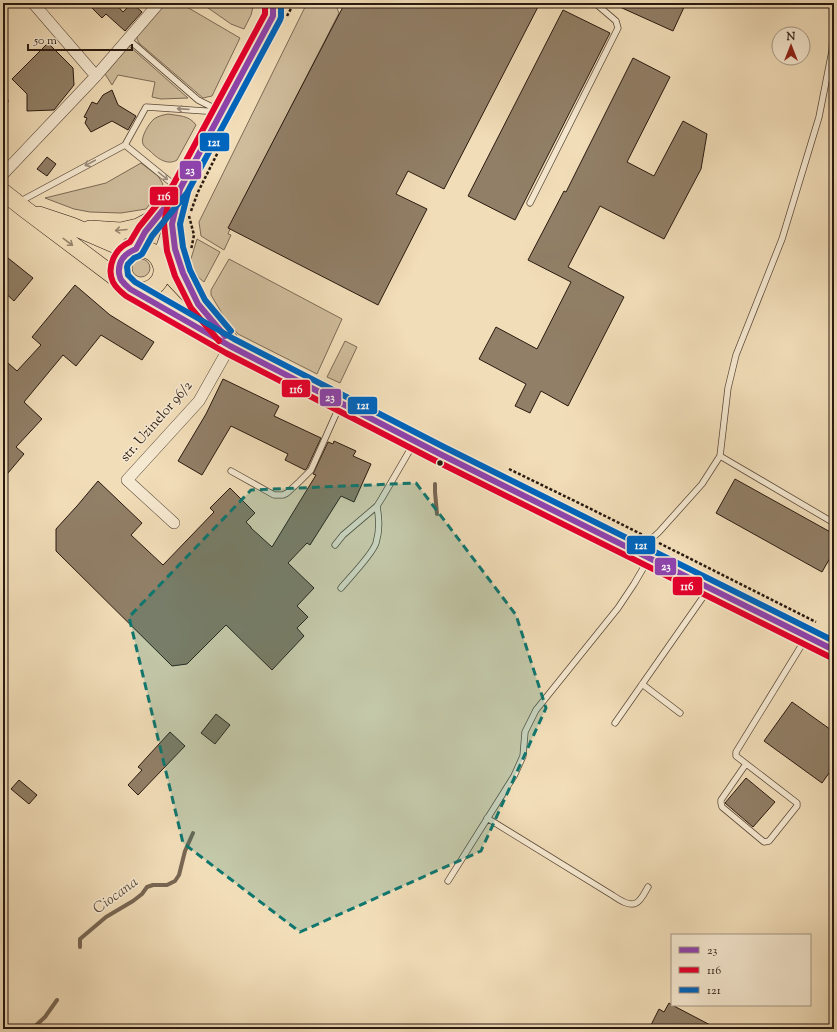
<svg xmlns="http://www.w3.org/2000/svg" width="837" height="1032" font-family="'Sorts Mill Goudy',serif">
<rect width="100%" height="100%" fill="#f1ddb8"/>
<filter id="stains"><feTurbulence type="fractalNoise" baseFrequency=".005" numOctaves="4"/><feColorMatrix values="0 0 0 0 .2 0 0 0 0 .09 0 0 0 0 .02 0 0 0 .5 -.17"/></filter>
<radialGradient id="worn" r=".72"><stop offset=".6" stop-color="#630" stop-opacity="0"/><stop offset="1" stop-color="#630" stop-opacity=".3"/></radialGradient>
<path fill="#cfbc9b" stroke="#7c6a56" d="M165,3h15l60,35 -28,58 -9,2 -64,-55 -2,-4v-6z
M201,3h53l-3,12 -7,14 -13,-5z
M307,3h28l4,10 -110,215 1,1 -2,5 3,1 -7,15 -23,-14 -2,-14z
M129,46l59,52 -27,1 -9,-2 3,-15 -37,-7 -6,10 -7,-11z
M168,114c11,2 21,1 28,11l-19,35c-10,6 -20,-2 -27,-9 -2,-2 -6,-4 -7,-7 -3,-6 6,-21 11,-25 4,-3 9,-4 14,-5z
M141,163l17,13 5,8 -7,12 -10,13 -25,4 -31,-1 -16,-3 -29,-11 61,-15z
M197,239l23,13 -16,30 -6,-5 -8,-15z
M132 268a9 9 0 1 1 18 0a9 9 0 1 1-18 0Z
M229,259l113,60 -25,55 -79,-40 -12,-14 -15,-25v-5z
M345,341l12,6 -17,36 -13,-6z"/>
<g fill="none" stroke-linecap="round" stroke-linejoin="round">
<path stroke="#786653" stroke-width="4" d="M435,484v8l2,22
M80,947v-8l26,-22 27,-16 9,-7 5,-7 6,-2h14l8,-4 4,-6 6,-24 8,-18
M32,1029l13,-12 12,-17"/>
</g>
<path fill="#917f67" stroke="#291910" d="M87,3h30l-1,1 7,8 9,-9 10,9 -17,19 -19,-17 -4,4z
M345,3h195l-96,186 -36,-18 -12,23 31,15 -49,96 -150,-77z
M611,3h75l-13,28z
M563,10l47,23 -95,187 -47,-24z
M48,43l25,25 1,17 -20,25 -27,1v-17l-15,-15z
M633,58l37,19 -43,85 27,14 29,-55 24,13 -6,35 -37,70 -64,-33 -32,61 56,30 -56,109 -27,-15 -11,22 -15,-7 11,-22 -47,-25 17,-32 41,22 34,-67 -43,-22 36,-69 2,1z
M112,90l6,15 18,11 -8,14 -16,-9 -21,11 -6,-9 2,-5 -3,-1 8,-15 5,2 6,-9z
M47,157l9,7 -9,12 -10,-7z
M3,254l30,24 -19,23 -11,-10z
M75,285l35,30 44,27 -12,18 -41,-25 -25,31 -13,-11 -39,47 18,17 -26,28 8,7 -21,25v-110l5,-6 9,8 24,-26 -9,-8z
M223,379l56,27 -5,10 47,22 -14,30 -2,2 -20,-10 3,-6 -57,-28 -29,49 -24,-14 28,-47z
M334,441l22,10 -3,5 18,8 -17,38 -13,-6 -31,49 -3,-2 -19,20 26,25 -17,18 11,11 -11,11 7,8 -32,34 -46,-45 -39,39 -15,2 -116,-115v-22l20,-22 1,-1 21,-25 44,42 -11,12 32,30 51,-53 -4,-4 20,-20 25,25 -9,9 5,5v1l21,19 44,-72 -3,-1 15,-32 5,2z
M735,479l99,55v17l-12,21 -106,-59z
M792,702l42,30v34l-12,17 -58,-42z
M216,714l14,11 -15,19 -14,-11z
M170,732l15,14 -47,49 -10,-10 14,-15 -4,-3z
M746,778l29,24 -22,25 -28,-24z
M19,780l18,15 -8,9 -18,-15z
M669,1003l3,2 46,24h-69l10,-20 5,3z"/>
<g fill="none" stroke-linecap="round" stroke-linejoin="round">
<defs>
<path id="lane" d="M128,39l70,61 20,10
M3,103l2,-2
M179,189l-54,-44 21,-38 74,5
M19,202l106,-57
M530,203l88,-175 -2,-7 -21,-18
M720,456l114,67
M231,471l43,24h9l4,-2 12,-11 12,-12 29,-65
M335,545l8,-10 34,-29 5,-8 32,-55
M639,550l20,-18 43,-48 18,-28 8,-68 8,-33 46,-116 37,-122 13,-66 2,-36
M341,588c9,-11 31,-33 35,-45 4,-13 3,-24 1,-37
M642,684l38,29
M615,723l93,-133
M746,764l-25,36v3l1,4 42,35 5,-1 28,-35v-3l-61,-47v-4l70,-114
M487,818l125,77c6,4 17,12 24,8 5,-2 9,-11 12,-16
M448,881l66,-105 9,-20 2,-24 11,-22 82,-102 16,-24 14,-24"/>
<path id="street" d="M33,3l63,73
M3,174l93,-98 63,-73
M174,523l-47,-43 72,-79 31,-55"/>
<path id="secondary" d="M136,249l9,-17 12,-15 23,-28 93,-173v-13
M159,259c10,-22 15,-43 20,-67"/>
<path id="primary" d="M3,192l23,18 97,73 7,6 100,57 54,28 156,80 394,196
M39,215l33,11 58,25
M172,224c1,8 2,16 3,25 3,14 9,28 16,41
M90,229l31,2 17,-4 19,-10
M162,266l36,38 32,37
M123,283c-17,-32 28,-48 38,-19 2,6 1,12 -2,17 -6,9 -15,11 -25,10"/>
</defs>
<use href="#lane" stroke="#5b4a3a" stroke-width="7"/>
<use href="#street" stroke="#5b4a3a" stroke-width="12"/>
<use href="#secondary" stroke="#291910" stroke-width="16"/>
<use href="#primary" stroke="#291910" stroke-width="18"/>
<path stroke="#291910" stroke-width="2.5" stroke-dasharray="3 2" stroke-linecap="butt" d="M287,16l7,-13
M191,211l7,-19 21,-42
M189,216l5,19 -3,15
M509,469l76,37 58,29
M659,543l157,79"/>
<use href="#lane" stroke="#f6e9d1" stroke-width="5.5"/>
<use href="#street" stroke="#f6e9d1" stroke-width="11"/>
<use href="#secondary" stroke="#f6e9d1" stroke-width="15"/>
<use href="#primary" stroke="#f1ddb8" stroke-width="17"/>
<defs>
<path id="bus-1" d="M273,3v13l-93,173 -35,43 -9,17c-11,4 -18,12 -17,24 1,4 1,7 4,9 2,3 5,5 7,7l100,57 210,108 394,196
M183,183l-3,6 -8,35 3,25 8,24 15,31 27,32"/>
<path id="bus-2" d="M265,3v11l-92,171 -34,42 -9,15c-15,6 -24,25 -17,40 3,6 8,10 13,14l100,57 210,108 394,196
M176,179l-4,8 -8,36 3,28 8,25 16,32 28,33"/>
<path id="bus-3" d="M281,3v14l-1,3 -93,173 -35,43 -10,18 -3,2 -5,2 -6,6 -1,3 1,8 7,7 99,57 210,108 390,194
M190,187l-2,5 -8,32 3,23 7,23 15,30 26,31"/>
</defs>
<use href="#bus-1" stroke="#f6e9d1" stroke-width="9"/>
<use href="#bus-2" stroke="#f6e9d1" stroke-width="9"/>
<use href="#bus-3" stroke="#f6e9d1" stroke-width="9"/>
<use href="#bus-1" stroke="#8e44ad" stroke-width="6"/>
<use href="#bus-2" stroke="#e4002b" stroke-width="6"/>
<use href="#bus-3" stroke="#0065bd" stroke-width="6"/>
</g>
<defs><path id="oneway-shaft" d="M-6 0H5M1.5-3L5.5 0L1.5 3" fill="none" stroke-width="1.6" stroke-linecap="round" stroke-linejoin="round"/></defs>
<g stroke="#9a8b7a">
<use href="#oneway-shaft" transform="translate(183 109) rotate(-176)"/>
<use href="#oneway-shaft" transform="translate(90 163) rotate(152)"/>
<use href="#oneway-shaft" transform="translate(163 176) rotate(39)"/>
</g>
<g stroke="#97856c">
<use href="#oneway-shaft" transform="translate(121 230) rotate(175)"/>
<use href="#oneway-shaft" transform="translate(68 242) rotate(37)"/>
</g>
<path fill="#0f766e" fill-opacity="0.2" stroke="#0f766e" stroke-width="3" stroke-dasharray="8 5" stroke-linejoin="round" d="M416,483l100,132 30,93 -65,143 -181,81 -117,-89 -54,-226 122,-127z"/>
<circle fill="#291910" stroke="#f6e9d1" stroke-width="1.5" cx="440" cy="463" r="3.5"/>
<g text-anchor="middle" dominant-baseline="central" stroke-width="3" stroke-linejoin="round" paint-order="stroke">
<g font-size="14" fill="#291910" stroke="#f6e9d1">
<text transform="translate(157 422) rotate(-49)">str. Uzinelor 96/2</text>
</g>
<g font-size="15" font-style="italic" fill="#5e4d3c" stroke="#f6e9d1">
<text transform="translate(116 896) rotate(-36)">Ciocana</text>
</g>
</g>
<g stroke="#f6e9d1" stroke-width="1.5">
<rect x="199" y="132" width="31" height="20" rx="4" fill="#0065bd"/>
<rect x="179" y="160" width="23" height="20" rx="4" fill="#8e44ad"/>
<rect x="149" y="186" width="30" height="20" rx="4" fill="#e4002b"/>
<rect x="281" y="379" width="30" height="19" rx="4" fill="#e4002b"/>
<rect x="319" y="388" width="23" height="19" rx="4" fill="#8e44ad"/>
<rect x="347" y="396" width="31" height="19" rx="4" fill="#0065bd"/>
<rect x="626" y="535" width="30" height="20" rx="4" fill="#0065bd"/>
<rect x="654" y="557" width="23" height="19" rx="4" fill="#8e44ad"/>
<rect x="672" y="576" width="31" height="20" rx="4" fill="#e4002b"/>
</g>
<g font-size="11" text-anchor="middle" font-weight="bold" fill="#fff">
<text x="214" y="146">121</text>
<text x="190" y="174">23</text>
<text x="164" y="200">116</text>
<text x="296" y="393">116</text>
<text x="330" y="401">23</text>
<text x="363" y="409">121</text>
<text x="641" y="549">121</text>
<text x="666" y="570">23</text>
<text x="687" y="590">116</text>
</g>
<rect width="837" height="1032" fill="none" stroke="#f1ddb8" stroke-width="16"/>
<rect x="4" y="4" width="829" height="1024" fill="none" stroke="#291910" stroke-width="2"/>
<rect x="8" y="8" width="821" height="1016" fill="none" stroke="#291910"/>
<rect x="671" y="934" width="140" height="72" fill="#f6e9d1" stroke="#a49684"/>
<rect x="679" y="947" width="20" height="6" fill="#8e44ad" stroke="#a49684"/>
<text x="707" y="954" font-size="12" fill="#291910">23</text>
<rect x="679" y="967" width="20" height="6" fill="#e4002b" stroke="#a49684"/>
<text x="707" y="974" font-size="12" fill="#291910">116</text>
<rect x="679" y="987" width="20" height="6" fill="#0065bd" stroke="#a49684"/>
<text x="707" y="994" font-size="12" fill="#291910">121</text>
<g transform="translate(791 46)"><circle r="19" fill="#f6e9d1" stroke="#a49684"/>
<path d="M0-3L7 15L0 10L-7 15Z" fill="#8f2418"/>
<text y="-6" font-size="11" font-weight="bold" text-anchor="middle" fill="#291910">N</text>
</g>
<path d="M28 44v6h104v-6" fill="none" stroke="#291910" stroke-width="2"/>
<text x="34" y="44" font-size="12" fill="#291910" stroke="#f6e9d1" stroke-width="3" paint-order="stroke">50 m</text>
<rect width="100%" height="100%" filter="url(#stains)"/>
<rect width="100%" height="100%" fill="url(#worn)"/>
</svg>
